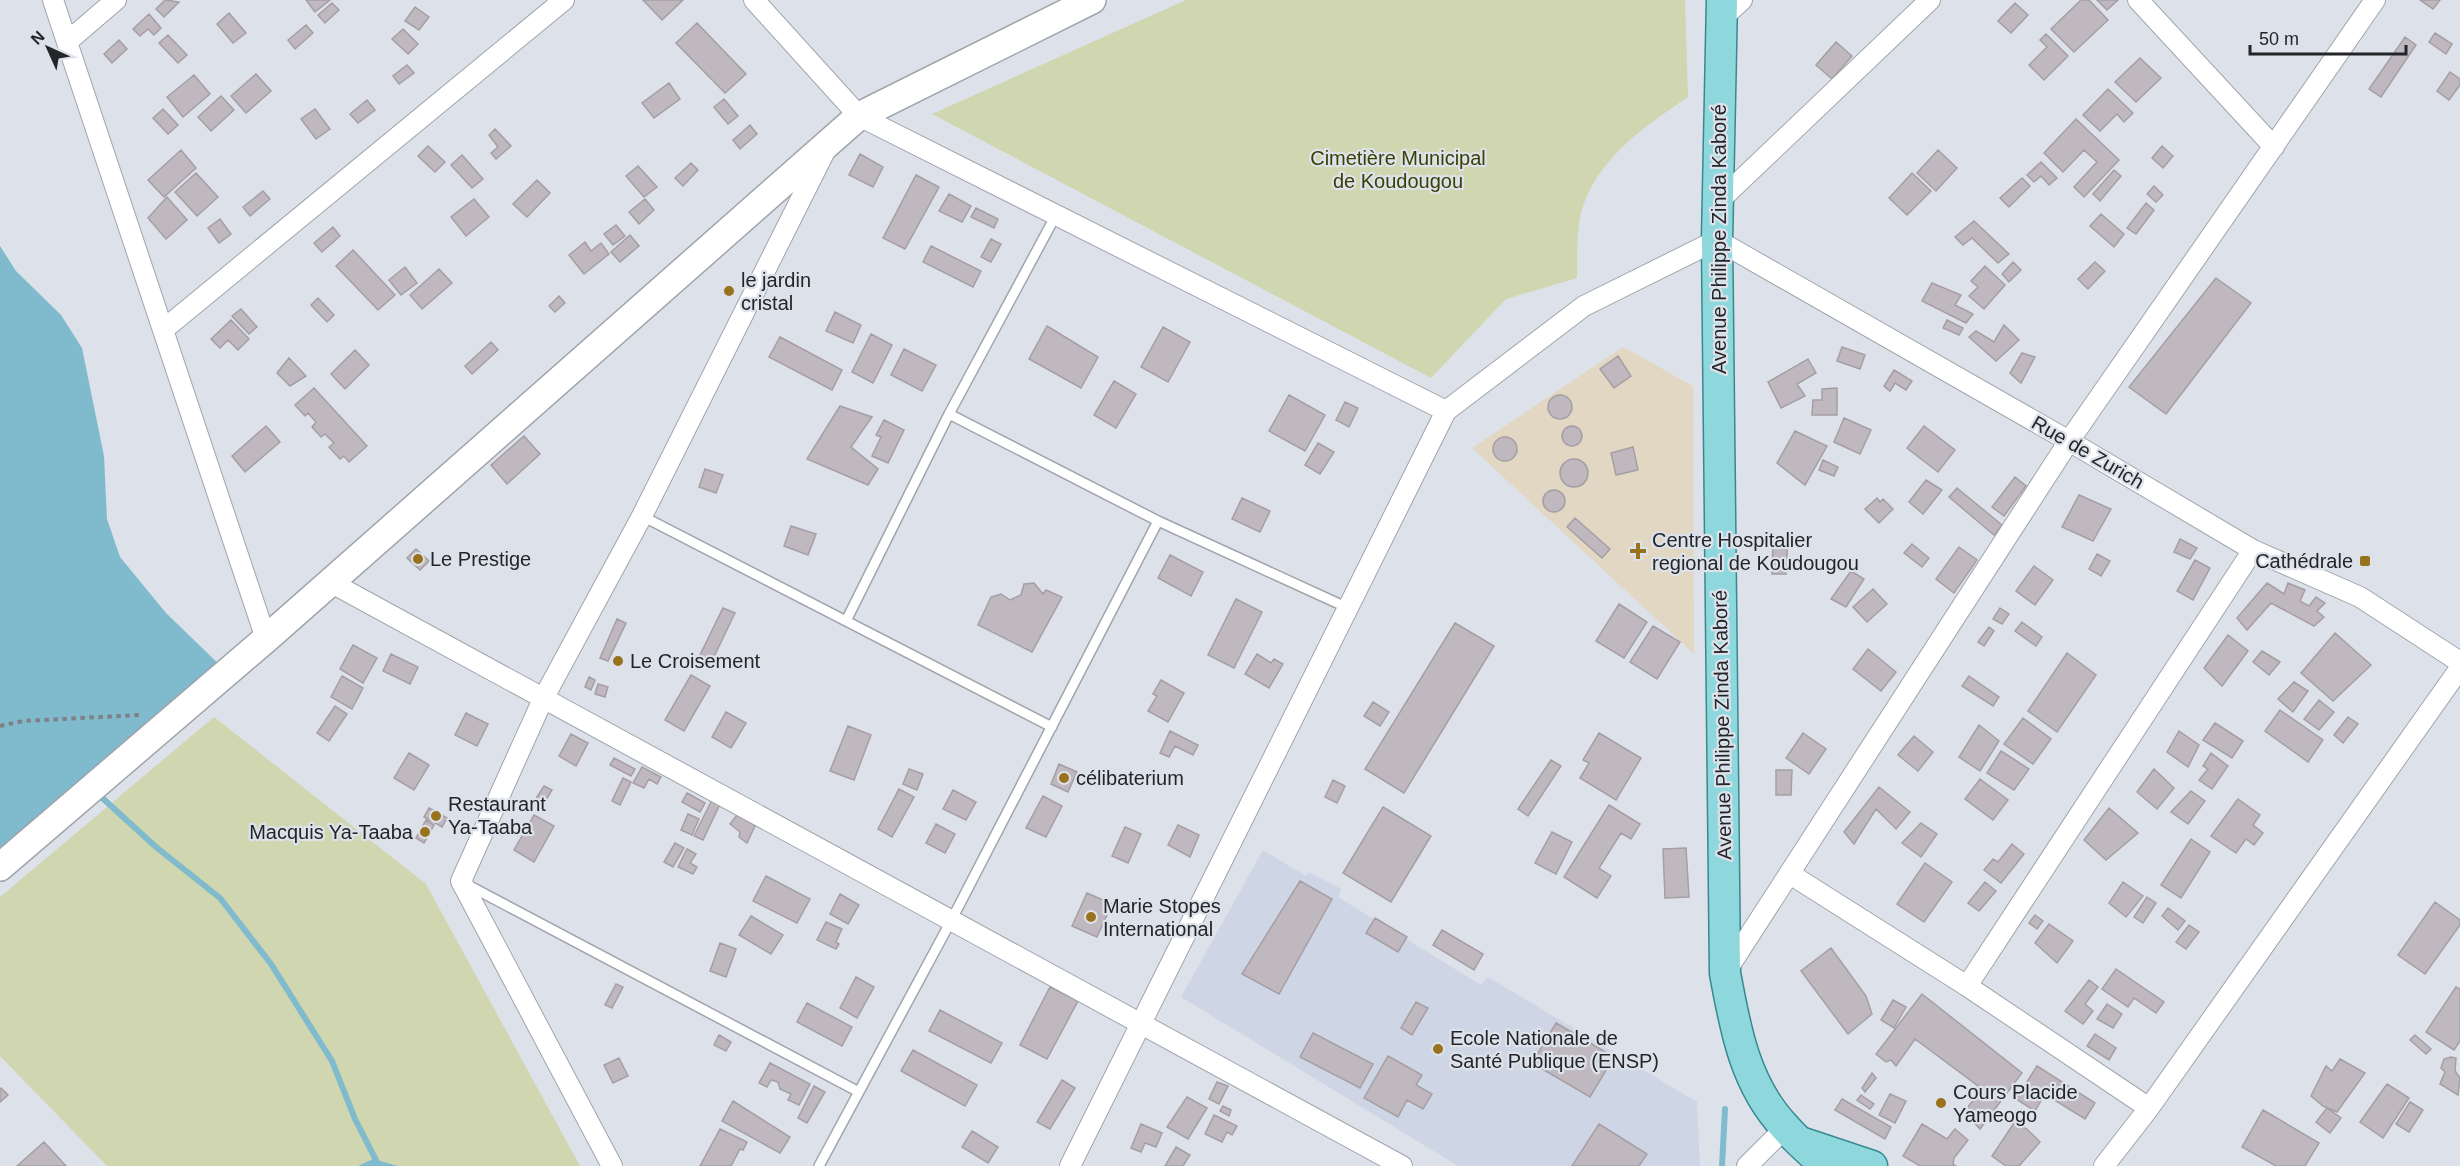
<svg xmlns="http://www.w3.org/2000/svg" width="2460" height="1166" font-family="Arial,sans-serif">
<rect width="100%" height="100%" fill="#dde2ea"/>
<path fill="#ced6e5" d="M1263,850l43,26 3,-4 32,17 -3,8 143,88 7,-8 209,125 3,64h-242l-277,-169z"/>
<path fill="#e1d7c2" d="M1623,347l70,39 1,268 -222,-206z"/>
<path fill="#d0d6af" d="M1186,0h499l3,97c-43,29 -93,63 -107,116 -5,20 -3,45 -4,65l-71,21 -75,79 -499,-264z
M214,717l212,167 154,282h-473l-107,-110v-159z"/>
<path fill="#7fbacd" d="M0,246l16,25 45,44 21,33 22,108 3,63 13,38 46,56 61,59 -227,195z
M373,1159l25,7h-40z"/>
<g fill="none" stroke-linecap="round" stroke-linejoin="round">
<path stroke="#7fbacd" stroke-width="6" d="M99,795l57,52 64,51 51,66 61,97 23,58 24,47
M1722,1166l3,-57"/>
</g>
<path fill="#c0b8bf" stroke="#a59ea4" stroke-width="1.5" d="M165,0l14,2 -15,15 -8,-8z
M306,0h24l-15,12z
M643,0h40l-21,20z
M2081,0h8l19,20 -34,32 -23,-23z
M2097,0h21l-11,10z
M2420,0h20l-7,9z
M332,3l7,7 -14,13 -7,-8z
M2015,3l13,12 -17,18 -13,-12z
M415,7l14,10 -10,13 -14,-9z
M229,13l17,20 -13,10 -16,-19z
M149,14l12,14 -7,7 -6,-6 -8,7 -7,-7z
M697,23l49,51 -21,19 -49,-50z
M306,25l7,8 -18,16 -7,-9z
M403,29l15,15 -10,10 -16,-15z
M2435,33l17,11 -6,10 -17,-12z
M2046,34l22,22 -24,24 -15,-15 18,-18 -7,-7z
M168,35l19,20 -9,8 -19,-20z
M2405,37l11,8 -35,52 -12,-8z
M119,40l8,9 -15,14 -8,-9z
M1836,42l16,14 -20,23 -16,-14z
M2140,58l21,20 -25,24 -21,-20z
M407,65l7,8 -15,11 -6,-8z
M2450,72l10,7v6l-11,15 -12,-9z
M256,74l15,17 -25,22 -15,-17z
M194,75l16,19 -27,23 -16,-20z
M669,83l11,16 -26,19 -12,-15z
M2108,89l25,24 -9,9 -7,-8 -17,17 -17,-16z
M221,96l13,14 -23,21 -13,-14z
M724,99l14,17 -10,8 -14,-17z
M367,100l8,10 -17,13 -8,-9z
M163,109l15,16 -10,9 -15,-16z
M315,109l15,20 -14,10 -15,-20z
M2076,119l43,41 -35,37 -10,-10 23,-25 -13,-12 -21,22 -19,-19z
M750,125l7,9 -17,15 -7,-9z
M495,129l16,17 -15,13 -5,-6 7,-6 -9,-12z
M428,146l17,16 -10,10 -17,-16z
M2162,146l11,10 -10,12 -11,-10z
M181,150l15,18 -32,29 -16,-17z
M1938,150l19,18 -21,23 -19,-18z
M860,154l23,13 -10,20 -24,-12z
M462,155l21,24 -11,9 -21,-23z
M2041,162l16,16 -8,7 -8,-9 -7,6 -7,-7z
M691,163l7,7 -15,16 -8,-8z
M638,166l19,21 -13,10 -18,-21z
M2114,170l7,6 -21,25 -7,-7z
M196,173l22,24 -21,19 -22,-24z
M1912,173l19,18 -24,24 -18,-17z
M916,175l23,12 -34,62 -22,-11z
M2022,178l8,8 -21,21 -9,-9z
M537,180l13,13 -23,24 -14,-13z
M2154,186l9,9 -7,7 -9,-8z
M263,191l7,8 -20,17 -7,-9z
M949,194l22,12 -9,16 -23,-11z
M167,197l20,23 -21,19 -18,-21z
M474,199l15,18 -23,19 -15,-19z
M645,199l9,11 -15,14 -10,-12z
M2146,203l8,7 -18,24 -9,-6z
M976,208l22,11 -4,9 -23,-11z
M2101,214l23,20 -10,13 -24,-21z
M220,219l11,15 -12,9 -11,-15z
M1974,221l35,33 -11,9 -26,-25 -9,7 -8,-8z
M616,225l9,11 -12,9 -9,-11z
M333,227l7,9 -18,16 -8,-9z
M630,235l9,11 -19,16 -9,-10z
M991,239l10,5 -10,18 -10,-5z
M585,242l6,9 10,-8 8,11 -25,20 -15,-19z
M931,246l50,25 -8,16 -50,-25z
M353,250l42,45 -17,15 -42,-44z
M2013,262l8,8 -12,12 -7,-8z
M2095,262l10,9 -17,18 -10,-10z
M1985,266l20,19 -21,24 -15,-13 9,-9 -7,-6z
M405,267l12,16 -16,12 -12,-15z
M439,269l13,14 -30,26 -12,-14z
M2216,278l35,25 -85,111 -37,-27z
M1932,283l29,12 -6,10 18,9 -7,9 -44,-22z
M559,296l6,7 -10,9 -6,-6z
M318,298l16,17 -7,7 -16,-17z
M241,309l16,18 -8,7 -17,-18z
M835,312l26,13 -8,18 -27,-12z
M231,320l18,19 -11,11 -10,-10 -8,8 -9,-9z
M1947,320l16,8 -4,7 -16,-7z
M2004,325l15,15 -23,21 -27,-24 7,-6 18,11z
M1047,326l51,31 -17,31 -52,-29z
M1163,327l27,15 -22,40 -27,-15z
M871,334l21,11 -19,38 -21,-11z
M780,337l62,33 -10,20 -63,-33z
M491,342l7,8 -26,24 -7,-8z
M1842,347l23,8 -5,14 -23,-8z
M904,349l32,16 -14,26 -31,-16z
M355,350l14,15 -24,24 -14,-15z
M2022,353l13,4 -14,26 -11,-10z
M1618,356l13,20 -17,12 -14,-19z
M289,358l17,18 -16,10 -13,-13z
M1808,359l8,14 -19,11 8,12 -24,12 -13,-26z
M1894,370l18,11 -6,9 -11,-7 -5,8 -6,-5z
M1114,381l22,13 -20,34 -22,-13z
M314,388l53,58 -18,16 -5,-6 -4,3 -11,-12 5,-4 -9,-9 -4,3 -9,-10 4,-5 -8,-9 -3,3 -10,-11z
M1837,388v27h-25l1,-15h9v-11z
M1289,395l36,20 -20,36 -36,-20z
M1548 407a12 12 0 1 1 24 0a12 12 0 1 1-24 0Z
M1345,402l13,6 -9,19 -13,-7z
M840,406l32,11 -21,30 27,22 -10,16 -61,-26z
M1844,418l27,12 -11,24 -26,-12z
M884,420l20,10 -16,33 -16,-7 9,-19 -5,-2z
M266,426l14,16 -35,30 -13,-16z
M1924,426l31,24 -17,22 -31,-24z
M1562 436a10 10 0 1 1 20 0a10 10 0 1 1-20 0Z
M1795,431l32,15 -22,39 -28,-22z
M524,436l16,18 -33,30 -16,-19z
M1493 449a12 12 0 1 1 24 0a12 12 0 1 1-24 0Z
M1318,443l16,9 -14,22 -15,-9z
M1633,447l5,23 -22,5 -5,-22z
M1560 473a14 14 0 1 1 28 0a14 14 0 1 1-28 0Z
M1823,460l15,7 -4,9 -15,-6z
M705,469l18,6 -7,18 -17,-6z
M2015,477l11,9 -22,30 -12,-9z
M1926,480l16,10 -19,24 -14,-12z
M1957,488l45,37 -8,10 -45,-38z
M1543 501a11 11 0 1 1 22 0a11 11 0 1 1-22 0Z
M2079,495l32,14 -18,32 -31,-14z
M1242,498l28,13 -10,21 -28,-13z
M1877,498l3,4 3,-3 10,10 -14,14 -14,-14z
M1575,518l35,31 -8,9 -35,-31z
M791,526l25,8 -8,21 -24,-9z
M1773,538h15l-2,36h-14z
M2180,539l17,9 -7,11 -16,-7z
M1912,544l17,14 -7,9 -18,-14z
M1959,547l18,13 -23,33 -18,-14z
M416,549l13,12 -9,9 -13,-12z
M2097,554l13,7 -9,15 -12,-7z
M1170,555l33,17 -12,24 -33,-18z
M2195,560l15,8 -17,32 -16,-9z
M2034,566l19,14 -18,25 -19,-14z
M1851,571l13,8 -18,28 -15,-8z
M1034,583l9,11 3,-4 16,7 -30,55 -54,-27 13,-28 10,-3 9,6 11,-5 3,-11z
M2267,583l17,11 4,-11 17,7 -5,11 9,5 7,-9 9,6 -8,8 7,6 -10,9 -43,-23 -24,27 -10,-12z
M1873,589l14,15 -20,18 -14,-15z
M1236,599l26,13 -28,56 -26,-13z
M1619,604l28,18 -23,36 -28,-17z
M723,608l12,5 -24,50 -12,-6z
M2000,608l9,6 -7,10 -9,-5z
M617,619l9,4 -18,38 -8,-3z
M2022,622l20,15 -6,9 -21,-15z
M1455,623l39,23 -90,147 -39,-24z
M1653,626l27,16 -23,37 -27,-17z
M1989,627l5,4 -10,15 -6,-4z
M2335,633l36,32 -38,36 -32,-28z
M2228,635l20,16 -26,35 -18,-18z
M353,645l24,13 -14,25 -23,-14z
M1868,649l28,23 -15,19 -28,-22z
M2262,651l18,11 -11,13 -16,-13z
M2067,653l29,22 -39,57 -29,-21z
M391,654l27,13 -8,17 -27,-13z
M1257,654l14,9 3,-4 9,5 -14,24 -24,-14z
M691,675l19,11 -26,45 -19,-11z
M342,676l21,12 -11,21 -21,-12z
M1969,676l30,21 -6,9 -31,-20z
M589,677l6,3 -4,10 -6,-3z
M1161,680l23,13 -16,29 -20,-11 9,-15 -4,-2z
M2294,682l14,9 -15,21 -15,-13z
M598,684l10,3 -3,10 -10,-3z
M2319,700l15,12 -15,18 -15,-11z
M1373,702l16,10 -9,14 -16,-10z
M335,706l12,8 -18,27 -12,-8z
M2280,710l43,30 -15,22 -43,-31z
M726,712l20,11 -15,25 -19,-11z
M466,713l22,11 -11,22 -22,-11z
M2348,717l10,7 -15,19 -9,-8z
M2023,718l28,21 -18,25 -29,-20z
M2215,723l28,18 -11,17 -29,-18z
M1979,725l20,16 -19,30 -21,-14z
M848,726l23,9 -17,45 -24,-9z
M1170,731l28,14 -5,10 -18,-9 -6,11 -9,-4z
M2179,731l20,14 -11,22 -21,-15z
M1599,733l42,25 -25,42 -36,-22 9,-15 -6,-3z
M1803,733l23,16 -17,25 -23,-16z
M571,734l17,9 -12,23 -17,-10z
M1914,736l19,16 -15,19 -20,-16z
M2001,751l28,18 -15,21 -27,-17z
M409,753l20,12 -15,25 -20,-12z
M2211,753l17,13 -16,23 -13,-9 9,-11 -5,-3z
M614,758l21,11 -4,7 -21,-11z
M1551,760l10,6 -33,50 -10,-7z
M1059,764l18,8 -9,20 -17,-8z
M642,767l19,10 -4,7 -8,-5 -5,9 -11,-5z
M909,769l14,5 -6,16 -14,-6z
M2154,769l20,19 -17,21 -20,-17z
M1776,770h16l-1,25h-15z
M623,778l8,4 -11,23 -8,-4z
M1980,779l28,21 -15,20 -28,-21z
M1333,780l12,6 -8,17 -12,-6z
M544,786l8,4 -9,15 -8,-5z
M1879,787l31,25 -14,17 -20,-20 -22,35 -10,-12z
M899,789l15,8 -22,40 -14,-8z
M953,790l23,12 -10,18 -23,-11z
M2191,791l14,10 -17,23 -17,-12z
M687,793l18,10 -5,9 -18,-10z
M1043,796l19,10 -16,31 -20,-9z
M2238,799l22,16 -7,10 10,8 -9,12 -8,-6 -10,14 -25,-17z
M712,800l8,4 -17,36 -9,-4z
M1609,805l31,19 -9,15 -10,-6 -22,35 12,8 -14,22 -33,-21z
M1383,807l48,29 -40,66 -48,-29z
M429,808l18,10 -5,9 -18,-10z
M2109,808l29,25 -32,27 -22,-20z
M688,814l11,5 -7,16 -11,-5z
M738,814l7,3 10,9 -8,17 -8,-6 1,-5 -10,-8z
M534,815l20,11 -20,36 -20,-12z
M426,820l8,5 -10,18 -8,-5z
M1921,823l16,11 -16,23 -19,-14z
M936,824l19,10 -10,19 -19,-10z
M1178,825l21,10 -9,22 -22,-12z
M1125,827l16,7 -13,29 -16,-7z
M1552,832l20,10 -16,32 -21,-11z
M2191,839l19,13 -29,46 -20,-13z
M675,843l9,5 -11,19 -9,-5z
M2012,844l12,10 -23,29 -17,-13 9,-11 5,3z
M1686,848l3,49 -24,1 -2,-49z
M687,849l9,5 -6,9 7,4 -4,7 -15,-7z
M1925,863l27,19 -28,40 -27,-18z
M766,876l44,23 -13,24 -44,-22z
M1300,881l32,18 -53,95 -37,-20z
M1985,882l11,9 -17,20 -11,-8z
M2123,882l20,14 -17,21 -17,-14z
M1087,893l25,11 -15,33 -25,-11z
M840,894l19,11 -11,19 -18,-10z
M2147,897l9,6 -13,20 -9,-6z
M2435,902l25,18v5l-35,49 -27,-19z
M2168,908l17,13 -7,9 -16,-14z
M2035,915l8,6 -6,8 -8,-6z
M751,916l32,19 -12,19 -32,-19z
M1375,918l32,19 -9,15 -32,-19z
M826,922l16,7 -6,13 3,2 -3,5 -19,-9z
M2049,924l24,17 -16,22 -22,-20z
M2189,925l10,7 -13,17 -10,-7z
M1442,930l41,24 -9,16 -41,-25z
M720,943l16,6 -10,28 -16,-6z
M1831,948l35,48 6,18 -24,20 -47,-63z
M2116,969l48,33 -8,11 -22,-15 -6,9 -26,-18z
M856,977l18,10 -17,31 -17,-10z
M2089,980l9,7 -13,17 8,7 -10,13 -18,-13z
M616,984l7,3 -11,21 -7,-3z
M1050,987l28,14 -31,58 -27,-14z
M2456,987l4,2v52l-6,9 -28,-18z
M1922,994l100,79 -42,56 -16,-17 18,-23 -67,-50 -19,27 -5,-6 -5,2 -10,-8z
M1893,1000l13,7 -12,21 -13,-8z
M1416,1002l12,6 -16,27 -11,-7z
M807,1003l45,24 -10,19 -45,-24z
M2107,1004l15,10 -9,14 -16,-9z
M940,1010l62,33 -11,20 -62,-32z
M1556,1023l58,34 -24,40 -58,-34z
M1313,1033l60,31 -13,24 -60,-31z
M2095,1034l21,14 -7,12 -22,-14z
M719,1035l12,7 -5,9 -12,-6z
M2415,1035l16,14 -5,5 -16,-14z
M913,1050l64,35 -12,21 -64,-35z
M1388,1056l34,19 -6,10 16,9 -9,15 -16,-9 -9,17 -34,-19z
M2451,1057l5,1 -1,13 5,7 -2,17 -18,-11 5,-12 -4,-4 3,-9z
M619,1058l9,18 -15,7 -9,-18z
M2340,1059l25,14 -28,39 -14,-6 -12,-10 15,-30 6,5z
M770,1063l40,21 -11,21 -11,-5 3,-6 -11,-5 -2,-7 -7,-2 -4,7 -8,-4z
M2037,1066l58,37 -10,16 -40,-25 -10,17 -19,-12z
M1872,1073l4,5 -11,14 -3,-4z
M1062,1080l13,8 -25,41 -13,-7z
M1217,1082l11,4 -9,18 -10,-5z
M2387,1084l22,14 -26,40 -23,-16z
M814,1086l11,6 -18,31 -9,-5z
M1,1088l7,7 -8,7v-13z
M1890,1094l16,7 -11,22 -16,-8z
M1861,1095l13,9 -4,5 -13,-9z
M1187,1097l20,11 -19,31 -21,-12z
M1842,1099l49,28 -6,12 -50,-29z
M733,1101l57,36 -10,16 -58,-32z
M2410,1102l13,8 -14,22 -13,-8z
M1223,1106l8,4 -2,6 -9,-5z
M2327,1108l14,10 -11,15 -14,-11z
M2263,1110l56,33 -14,23h-29l-34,-19z
M1214,1115l23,11 -5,9 -5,-3 -5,10 -17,-8z
M2014,1123l13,6 13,13 -21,24h-13l-14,-10z
M1141,1124l21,9 -6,14 -11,-4 -4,9 -10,-4z
M1599,1124l48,30 -8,12h-67z
M1922,1124l25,15 8,-10 13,11 -14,18 -1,6 3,2h-36l-17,-10z
M720,1129l27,13 -4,8 -3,-1 -9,17h-31z
M972,1131l26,16 -10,16 -26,-16z
M44,1142l22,24h-49z
M1176,1147l14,8 -7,11h-18z"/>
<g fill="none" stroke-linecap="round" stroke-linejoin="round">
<defs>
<path id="lane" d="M949,414l209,107 190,87
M642,516l410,211
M846,621l103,-207 107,-199
M466,884l393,208
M819,1166l132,-245 207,-400"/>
<path id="street" d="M53,0l213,639
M754,0l105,116 587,295
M2138,0l136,147
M1721,19l21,-19
M67,42l49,-42
M1718,202l212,-202
M163,330l401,-330
M330,582l1072,584
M1790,874l177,112 182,122
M1725,973l344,-532 306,-441
M1967,986l286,-436
M612,1166l-151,-285 82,-182 99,-183 184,-367
M1070,1166l376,-755 138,-105 133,-66 352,201 184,109 107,47 100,65
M1747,1166l38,-38
M2104,1166l45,-58 311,-440"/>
<path id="secondary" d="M0,867l266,-228 593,-523 233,-116"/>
<path id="primary" d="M1722,0l-5,240 8,733c10,55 20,112 60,154 12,14 27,26 40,39
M1803,1143l69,23"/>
</defs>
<use href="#lane" stroke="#a0a4ac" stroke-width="12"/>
<use href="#street" stroke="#a0a4ac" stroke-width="22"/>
<use href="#secondary" stroke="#a0a4ac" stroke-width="30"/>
<use href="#primary" stroke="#38888f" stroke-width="33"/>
<path stroke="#7e8287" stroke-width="4" stroke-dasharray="4.5 4.5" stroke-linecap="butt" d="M0,726l23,-5 117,-6"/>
<use href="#lane" stroke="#fff" stroke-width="9"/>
<use href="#street" stroke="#fff" stroke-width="20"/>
<use href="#secondary" stroke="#fff" stroke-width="27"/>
<use href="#primary" stroke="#8ed8dd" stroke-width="30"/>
</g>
<g fill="#99721d" stroke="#dde2ea" stroke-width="2">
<circle cx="729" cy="291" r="6"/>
<path d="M1635 542h6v6h6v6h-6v6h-6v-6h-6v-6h6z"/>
<circle cx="418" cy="559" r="6"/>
<rect x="2359" y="555" width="12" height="12" rx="3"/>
<circle cx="618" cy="661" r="6"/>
<circle cx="1064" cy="778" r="6"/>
<circle cx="436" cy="816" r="6"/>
<circle cx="425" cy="832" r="6"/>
<circle cx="1091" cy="917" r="6"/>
<circle cx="1438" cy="1049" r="6"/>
<circle cx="1941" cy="1103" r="6"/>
</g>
<g text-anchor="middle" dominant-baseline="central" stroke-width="4.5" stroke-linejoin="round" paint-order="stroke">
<g font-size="20" fill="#3b3f03" stroke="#dde2ea">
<text x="1398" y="158">Cimetière Municipal<tspan x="1398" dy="23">de Koudougou</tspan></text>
</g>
<g font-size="20" fill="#232528" stroke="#dde2ea">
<text transform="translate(1719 239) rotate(-90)">Avenue Philippe Zinda Kaboré</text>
<text transform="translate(2088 452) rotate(30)">Rue de Zurich</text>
<text transform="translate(1722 725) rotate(-91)">Avenue Philippe Zinda Kaboré</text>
</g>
<g font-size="20" fill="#232528" stroke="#dde2ea" text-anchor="start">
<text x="741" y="280">le jardin<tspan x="741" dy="23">cristal</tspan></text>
<text x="1652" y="540">Centre Hospitalier<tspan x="1652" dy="23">regional de Koudougou</tspan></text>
<text x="430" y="559">Le Prestige</text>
<text x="2353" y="561" text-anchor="end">Cathédrale</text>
<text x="630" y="661">Le Croisement</text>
<text x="1076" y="778">célibaterium</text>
<text x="448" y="804">Restaurant<tspan x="448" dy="23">Ya-Taaba</tspan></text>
<text x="413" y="832" text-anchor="end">Macquis Ya-Taaba</text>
<text x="1103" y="906">Marie Stopes<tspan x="1103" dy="23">International</tspan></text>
<text x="1450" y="1038">Ecole Nationale de<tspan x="1450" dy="23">Santé Publique (ENSP)</tspan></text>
<text x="1953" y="1092">Cours Placide<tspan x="1953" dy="23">Yameogo</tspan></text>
</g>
</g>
<g transform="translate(48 48) rotate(315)" stroke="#dde2ea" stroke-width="4.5" paint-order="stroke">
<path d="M0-4.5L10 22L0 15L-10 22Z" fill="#232528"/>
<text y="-9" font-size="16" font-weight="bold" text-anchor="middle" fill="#232528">N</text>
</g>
<path d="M2250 45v9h156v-9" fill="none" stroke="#232528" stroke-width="3"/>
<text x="2259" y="45" font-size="18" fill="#232528" stroke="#dde2ea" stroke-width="4.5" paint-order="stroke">50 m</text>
</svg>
